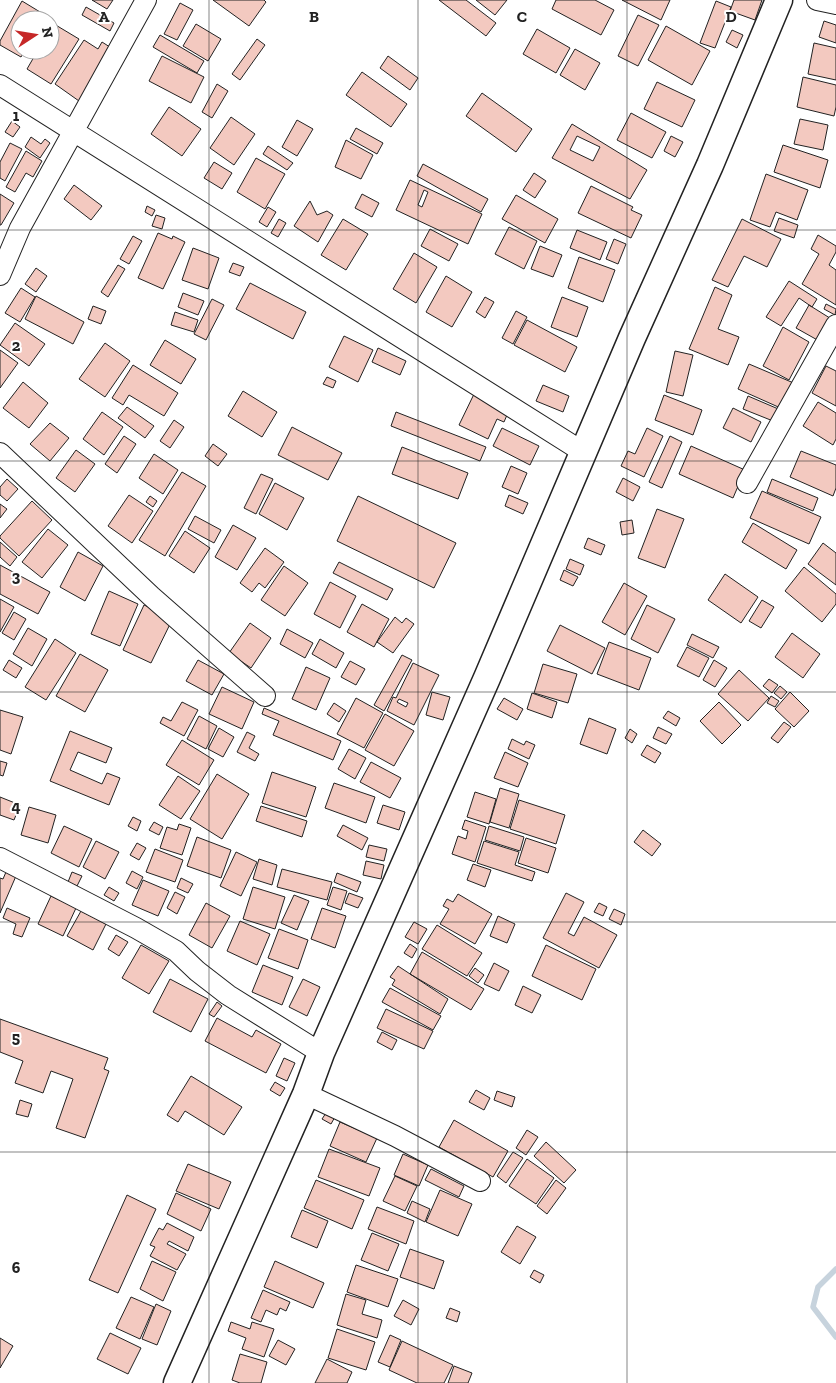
<svg xmlns="http://www.w3.org/2000/svg" width="836" height="1383" font-family="'Zilla Slab',serif">
<rect width="100%" height="100%" fill="#fff"/>
<g fill="none" stroke-linecap="round" stroke-linejoin="round">
<path stroke="#c7d3dd" stroke-width="5.5" d="M836,1269l-18,18 -5,20 23,30"/>
</g>
<path fill="#f3c9c0" stroke="#222" fill-rule="evenodd" d="M92,0h21l-6,9z
M213,0h51l2,2 -17,24z
M439,0h27l30,23 -10,13z
M476,0h31l-12,15z
M556,0h39l19,10 -13,25 -49,-26z
M622,0h48l-9,20z
M734,0h28l-7,20 -25,-9z
M22,1l23,14 -3,5h-22v30h5l-4,7 -21,-12v-4z
M716,1l15,6 -16,41 -15,-5z
M180,3l13,7 -16,30 -13,-6z
M86,7l28,16 -4,8 -28,-16z
M638,15l21,10 -21,41 -20,-10z
M824,21l12,4v18l-17,-6z
M54,24l25,15 -28,45 -24,-15 11,-19h12v-19z
M196,24l25,15 -13,22 -25,-15z
M666,26l44,25 -18,34 -44,-25z
M537,29l33,19 -14,25 -33,-19z
M732,30l11,5 -6,13 -11,-6z
M160,35l44,26 -7,12 -44,-26z
M257,39l8,6 -25,35 -8,-6z
M84,40l14,9 4,-7 11,7 -34,52 -24,-17z
M814,43l22,5v32l-28,-6z
M575,49l25,14 -15,27 -25,-15z
M162,56l42,21 -13,26 -42,-22z
M388,56l30,22 -8,12 -30,-22z
M362,72l45,32 -16,23 -45,-32z
M803,77l33,8v22l-2,9 -37,-9z
M657,82l38,18 -13,27 -38,-18z
M217,84l11,7 -16,27 -10,-6z
M482,93l50,36 -16,23 -50,-36z
M169,107l32,22 -19,27 -31,-22z
M631,113l35,19 -14,26 -35,-18z
M231,117l24,17 -21,31 -24,-17z
M800,119l28,6 -5,25 -29,-6z
M297,120l16,9 -16,27 -15,-9z
M12,121l8,6 -7,10 -8,-5z
M572,124l75,46 -17,29 -78,-41zM577,136l23,11 -7,14 -23,-11z
M356,128l27,15 -6,11 -27,-15z
M671,136l12,6 -8,15 -11,-6z
M31,137l10,7 4,-5 5,4 -10,15 -15,-11z
M346,140l27,15 -12,24 -26,-12z
M10,143l12,6 -17,32 -5,-3v-16z
M783,145l45,15 -8,28 -46,-16z
M268,146l25,17 -6,7 -24,-16z
M26,151l16,10 -9,16 -7,-4 -11,19 -9,-5z
M256,158l29,16 -20,35 -28,-17z
M214,162l18,11 -10,16 -18,-11z
M423,164l65,35 -7,13 -64,-36z
M534,173l12,8 -11,17 -12,-8z
M766,174l42,16 -11,30 -21,-8 -6,15 -20,-7z
M410,180l72,34 -14,30 -72,-34zM424,190l4,2 -6,15 -4,-2z
M74,185l28,21 -11,14 -27,-21z
M591,186l42,21 -2,3 11,5 -11,23 -53,-25z
M0,194l14,9 -13,22h-1z
M362,194l17,9 -7,14 -17,-9z
M516,195l42,24 -13,24 -43,-24z
M310,201l7,14 10,-4 6,4 -15,27 -24,-16z
M147,206l8,4 -3,6 -7,-4z
M268,207l8,5 -9,15 -8,-5z
M156,215l9,3 -3,11 -10,-3z
M779,218l19,7 -4,13 -20,-7z
M279,219l7,4 -8,14 -7,-4z
M343,219l25,15 -22,36 -25,-15z
M742,219l39,20 -14,28 -23,-11 -16,31 -16,-7z
M509,227l28,14 -13,28 -29,-15z
M430,229l28,15 -9,17 -28,-15z
M577,230l30,12 -7,18 -30,-12z
M158,233l14,6 1,-3 12,6 -22,47 -25,-11z
M818,235l18,11v6l-7,13 7,5v35l-34,-21 17,-30 -8,-5z
M133,236l9,5 -13,23 -9,-5z
M614,239l12,5 -8,20 -12,-5z
M540,246l22,9 -9,22 -22,-8z
M193,248l26,10 -11,31 -26,-9z
M414,253l23,14 -21,36 -23,-14z
M579,257l36,13 -12,32 -35,-14z
M233,263l11,4 -4,9 -11,-4z
M118,265l7,4 -17,28 -7,-5z
M36,268l11,8 -11,16 -11,-8z
M446,276l26,16 -20,35 -26,-15z
M789,281l28,18 -5,8 -13,-9 -18,28 -15,-9z
M250,283l56,29 -13,27 -57,-30z
M715,287l17,8 -14,34 21,8 -11,28 -39,-16z
M21,288l14,9 -15,25 -15,-9z
M183,293l21,8 -6,14 -20,-8z
M36,296l48,26 -11,22 -48,-25z
M485,297l9,5 -9,16 -9,-6z
M562,297l26,10 -11,30 -26,-10z
M212,299l12,6 -18,35 -12,-6z
M826,304l10,5 -1,6 -11,-6z
M809,305l24,15 -12,22 -25,-14z
M93,306l13,5 -5,13 -13,-5z
M516,311l11,6 -14,27 -11,-6z
M175,312l23,8 -4,12 -23,-7z
M527,320l50,27 -12,25 -51,-27z
M15,323l30,21 -16,22 -29,-21z
M783,327l26,15 -20,38 -26,-14z
M344,336l29,14 -15,32 -29,-15z
M165,340l31,19 -15,25 -31,-19z
M105,343l25,18 -25,36 -26,-18z
M378,348l28,13 -6,14 -28,-13z
M0,350l18,13 -18,25z
M675,351l18,4 -10,41 -17,-4z
M749,364l47,20 -11,26 -47,-21z
M133,365l45,28 -14,23 -35,-21 -6,10 -11,-7z
M826,366l10,5v35l-24,-13z
M327,377l9,4 -3,7 -10,-4z
M23,382l25,21 -19,25 -26,-20z
M543,385l26,11 -6,16 -27,-11z
M243,391l34,21 -15,25 -34,-21z
M475,392l35,16 -6,14 -7,-3 -9,20 -29,-14z
M664,395l38,15 -9,25 -38,-15z
M748,396l35,15 -5,12 -35,-14z
M818,402l18,11v26l-3,6 -30,-19z
M127,407l27,19 -9,12 -27,-20z
M733,408l28,14 -10,20 -28,-14z
M102,412l21,15 -19,28 -21,-16z
M396,412l90,35 -6,14 -89,-35z
M174,420l10,7 -14,21 -10,-7z
M50,423l19,15 -19,23 -20,-17z
M292,427l50,26 -14,27 -50,-25z
M502,428l37,18 -9,19 -37,-19z
M647,428l16,8 -19,41 -23,-11 7,-15 7,3z
M124,436l12,8 -19,29 -12,-9z
M670,436l12,6 -20,46 -13,-6z
M213,444l14,10 -9,12 -13,-10z
M691,446l54,24 -12,28 -54,-24z
M402,447l66,26 -10,26 -66,-25z
M76,450l19,14 -20,28 -19,-14z
M801,451l35,14v23l-3,8 -43,-19z
M154,454l24,16 -15,24 -24,-16z
M511,466l16,7 -9,21 -16,-7z
M182,472l24,14 -41,70 -26,-16z
M261,474l12,5 -17,35 -12,-6z
M623,478l17,9 -7,14 -17,-9z
M7,479l11,10 -11,12 -7,-6v-8z
M772,479l46,19 -5,13 -46,-19z
M275,483l29,15 -17,32 -28,-16z
M762,491l59,26 -12,27 -59,-26z
M129,495l24,16 -21,32 -24,-17z
M509,495l19,8 -5,11 -18,-8z
M150,496l7,5 -4,6 -7,-5z
M358,496l98,47 -22,45 -97,-47z
M32,501l20,19 -33,36 -19,-18v-2z
M0,504l7,5 -7,9z
M657,509l27,10 -19,49 -27,-10z
M195,516l26,14 -7,13 -26,-14z
M632,520l2,13 -12,2 -2,-13z
M753,523l44,27 -11,19 -44,-27z
M233,525l23,13 -19,32 -22,-13z
M48,529l20,16 -26,33 -20,-16z
M185,531l25,17 -16,25 -25,-17z
M588,538l17,7 -4,10 -17,-7z
M0,542l17,15 -7,9 -10,-9z
M823,543l13,10v32l-28,-21z
M265,548l19,14 -19,26 -6,-5 -7,9 -12,-9z
M78,552l25,14 -18,35 -25,-14z
M570,559l14,6 -4,10 -14,-6z
M339,562l54,27 -6,11 -54,-27z
M0,565l50,27 -12,22 -38,-20z
M284,566l24,17 -23,33 -24,-16z
M804,567l32,27v10l-14,18 -37,-31z
M564,570l14,7 -5,9 -13,-6z
M725,574l33,23 -17,26 -33,-23z
M330,582l26,14 -16,32 -26,-14z
M624,583l23,13 -22,39 -23,-13z
M109,591l29,13 -18,42 -29,-12z
M0,599l14,8 -14,25z
M762,600l12,7 -13,21 -12,-7z
M362,604l27,15 -15,28 -27,-15z
M144,605l29,13 -22,45 -28,-13z
M647,605l28,14 -17,34 -27,-14z
M14,612l12,7 -12,21 -12,-7z
M395,617l7,6 4,-5 8,6 -21,29 -16,-11z
M250,623l21,15 -20,30 -22,-15z
M560,625l45,23 -13,26 -45,-23z
M28,628l19,11 -15,27 -19,-12z
M287,629l26,14 -8,15 -25,-14z
M792,633l28,21 -17,24 -28,-21z
M692,634l27,13 -6,11 -26,-13z
M55,639l21,14 -30,47 -21,-13z
M320,639l24,14 -8,15 -24,-14z
M609,642l42,16 -12,32 -42,-16z
M687,647l22,11 -10,19 -22,-11z
M80,654l28,16 -23,42 -29,-16z
M402,655l10,5 -28,51 -10,-6z
M9,660l13,8 -6,10 -13,-8z
M198,660l26,14 -12,21 -26,-14z
M714,660l13,8 -12,19 -12,-7z
M350,661l15,8 -9,16 -15,-8z
M413,663l26,12 -25,50 -27,-14 6,-14 3,1zM399,699l9,4 -2,4 -9,-5z
M543,664l34,10 -9,29 -34,-10z
M306,667l24,11 -14,32 -24,-11z
M739,670l30,28 -21,23 -30,-27z
M769,679l9,6 -6,8 -9,-7z
M780,686l7,6 -6,7 -7,-6z
M222,687l32,15 -12,27 -33,-15z
M432,692l18,5 -7,23 -17,-5z
M790,692l19,19 -15,16 -19,-18z
M532,693l25,9 -5,16 -25,-9z
M771,696l8,5 -4,6 -8,-4z
M356,698l27,15 -19,35 -27,-14z
M504,698l19,11 -6,11 -20,-11z
M182,702l16,8 -14,26 -24,-13 3,-6 8,4z
M719,702l22,23 -19,19 -22,-23z
M334,703l12,8 -7,11 -12,-8z
M264,708l77,33 -8,19 -60,-25 6,-14 -17,-7z
M0,710l23,7 -12,37 -11,-4z
M668,711l12,7 -4,8 -13,-8z
M385,714l29,17 -20,35 -29,-16z
M199,716l18,10 -11,23 -19,-10z
M589,718l27,11 -9,25 -27,-10z
M784,722l7,5 -13,16 -7,-5z
M658,727l14,7 -6,10 -13,-6z
M219,728l15,9 -11,20 -15,-8z
M630,729l7,5 -5,9 -7,-5z
M70,731l42,17 -6,15 -28,-11 -8,18 32,14 5,-11 13,5 -11,27 -59,-24z
M247,732l8,4 -6,12 10,6 -4,7 -18,-9z
M512,739l12,6 2,-4 9,4 -6,14 -21,-10z
M182,740l32,20 -15,25 -33,-20z
M647,745l14,8 -6,10 -14,-8z
M349,749l17,9 -11,21 -17,-10z
M505,752l23,11 -10,24 -24,-9z
M0,761l7,2 -4,13 -3,-1z
M371,762l30,16 -11,20 -30,-16z
M272,772l44,15 -10,30 -44,-14z
M217,774l32,20 -27,45 -32,-20z
M178,776l22,15 -19,28 -22,-14z
M334,783l41,14 -9,26 -41,-15z
M500,788l19,6 -10,34 -19,-6z
M475,792l21,7 -7,25 -22,-7z
M0,797l20,8 -6,15 -14,-5z
M519,800l46,15 -9,29 -46,-15z
M383,805l22,7 -6,18 -22,-7z
M261,806l46,15 -5,16 -46,-16z
M29,807l27,8 -8,28 -27,-8z
M133,817l8,4 -4,10 -9,-5z
M465,820l21,7 -11,35 -23,-8 6,-18 8,3 2,-8 -6,-2z
M154,822l9,5 -4,8 -10,-5z
M179,824l12,4 -9,27 -22,-7 7,-21 10,3z
M343,825l25,13 -6,12 -25,-14z
M64,826l28,13 -13,28 -28,-14z
M489,826l35,11 -4,14 -35,-11z
M643,830l18,14 -9,12 -18,-14z
M197,837l34,13 -10,28 -34,-12z
M526,838l30,10 -8,25 -30,-10z
M96,841l23,11 -14,27 -22,-12z
M484,841l35,11 -4,13 20,7 -3,9 -55,-18z
M137,843l9,5 -7,12 -9,-5z
M369,845l18,4 -3,12 -18,-4z
M155,849l28,11 -8,22 -29,-10z
M236,852l21,10 -16,34 -21,-10z
M259,859l18,6 -5,20 -19,-6z
M366,861l18,4 -3,14 -18,-4z
M473,864l18,6 -6,17 -18,-7z
M282,869l50,13 -5,18 -50,-13z
M132,871l11,6 -6,12 -11,-6z
M6,872l10,4 -16,37v-35l3,1z
M72,872l10,4 -5,10 -9,-4z
M337,873l24,9 -4,10 -23,-10z
M181,878l12,6 -5,9 -11,-5z
M143,880l26,11 -11,25 -26,-11z
M109,887l10,6 -5,8 -10,-6z
M253,887l32,10 -10,32 -32,-10z
M333,887l14,4 -6,19 -14,-5z
M175,892l10,5 -8,17 -10,-6z
M349,893l14,5 -5,10 -13,-5z
M566,893l18,9 -16,31 6,3 10,-19 33,18 -18,33 -56,-30z
M458,894l34,20 -17,30 -35,-20 9,-15 -6,-3 4,-7 6,3z
M294,895l15,6 -12,29 -16,-7z
M51,896l25,12 -13,28 -25,-12z
M206,903l24,13 -18,32 -23,-13z
M599,903l8,4 -4,9 -9,-4z
M7,908l23,10 -8,19 -9,-3 3,-10 -13,-6z
M322,908l24,8 -11,32 -24,-9z
M614,909l11,5 -4,11 -12,-6z
M81,911l25,13 -13,26 -26,-14z
M498,916l17,8 -8,19 -17,-7z
M240,921l30,13 -13,31 -30,-14z
M414,922l13,7 -9,15 -13,-7z
M437,925l45,28 -15,23 -45,-27z
M279,929l29,11 -10,29 -30,-11z
M116,935l12,7 -9,14 -11,-7z
M410,944l7,5 -5,9 -8,-5z
M141,945l28,16 -20,33 -27,-16z
M546,945l50,24 -14,31 -50,-24z
M422,952l62,37 -13,21 -61,-36z
M494,963l15,8 -10,20 -15,-7z
M263,965l30,12 -11,28 -30,-13z
M398,966l50,33 -8,15 -48,-29 3,-5 -5,-3z
M475,968l9,7 -6,8 -9,-7z
M170,979l38,20 -17,33 -38,-20z
M303,979l17,8 -13,29 -18,-9z
M523,986l18,9 -9,18 -17,-8z
M390,988l51,28 -8,14 -51,-28z
M217,1002l5,4 -8,11 -5,-3z
M386,1009l47,22 -9,18 -47,-21z
M217,1018l35,19 4,-7 25,14 -15,29 -61,-32z
M0,1019l108,39 -4,11 5,2 -24,67 -29,-10 17,-49 -22,-8 -8,22 -28,-10 8,-22 -23,-9z
M382,1032l15,8 -5,10 -15,-8z
M284,1058l11,5 -8,18 -11,-5z
M191,1076l51,31 -18,28 -39,-24 -7,11 -11,-7z
M275,1082l10,6 -5,8 -10,-6z
M476,1090l14,8 -6,12 -15,-8z
M497,1091l18,6 -3,10 -18,-7z
M20,1100l12,4 -4,13 -12,-3z
M328,1110l8,5 -5,9 -9,-5z
M454,1120l54,31 -15,26 -54,-30z
M340,1122l37,16 -11,24 -36,-16z
M527,1130l11,7 -12,18 -10,-7z
M546,1142l30,28 -12,13 -30,-27z
M329,1149l51,19 -11,28 -51,-19z
M513,1152l10,6 -17,25 -9,-7z
M403,1154l25,11 -9,21 -25,-11z
M527,1159l27,19 -18,26 -27,-18z
M188,1164l43,18 -12,27 -43,-18z
M431,1169l33,17 -5,11 -34,-17z
M395,1176l22,10 -12,25 -22,-10z
M316,1180l48,20 -12,29 -48,-21z
M556,1180l10,8 -19,26 -10,-8z
M440,1190l32,14 -14,32 -32,-14z
M176,1193l35,16 -10,22 -34,-17z
M127,1195l29,14 -38,84 -29,-13z
M412,1201l18,8 -5,13 -18,-9z
M377,1207l37,14 -8,23 -38,-15z
M302,1210l26,11 -11,27 -26,-11z
M167,1223l27,14 -6,14 -19,-10 -2,3 19,10 -9,16 -27,-14 5,-9 -5,-2 9,-17 4,2z
M517,1226l19,11 -16,27 -19,-12z
M372,1233l27,11 -11,27 -27,-11z
M410,1249l34,12 -10,28 -34,-12z
M152,1261l24,11 -13,29 -23,-12z
M275,1261l49,22 -11,25 -49,-21z
M356,1265l42,14 -10,28 -41,-15z
M534,1270l10,5 -4,8 -10,-6z
M263,1290l27,12 -4,9 -6,-3 -3,7 -11,-5 -5,12 -10,-4z
M346,1294l20,6 -4,14 20,6 -5,18 -40,-13z
M131,1297l23,10 -14,32 -24,-11z
M403,1300l16,9 -8,16 -17,-9z
M156,1304l15,7 -14,34 -15,-6z
M450,1308l10,4 -3,10 -11,-4z
M231,1322l19,7 2,-7 22,7 -10,28 -22,-8 4,-11 -18,-7z
M337,1329l38,13 -9,28 -38,-12z
M110,1333l31,15 -13,26 -31,-15z
M390,1335l11,5 -11,27 -12,-5z
M0,1338l13,8 -13,22z
M278,1340l17,9 -9,16 -17,-9z
M402,1341l51,24 -9,18h-27l-28,-13z
M240,1354l27,8 -6,21h-21l-8,-3z
M327,1359l25,13 -5,11h-32z
M454,1366l18,7 -4,10h-20z"/>
<g fill="none" stroke-linecap="round" stroke-linejoin="round">
<defs>
<path id="minor" d="M817,0l19,4
M0,85l583,367
M0,275l20,-47 126,-228
M0,453l151,143 114,100
M747,483l89,-158
M0,858l136,70 40,23 21,20 31,24 93,58
M306,1094l89,42 85,45"/>
<path id="major" d="M177,1383l129,-289 15,-41 166,-375 145,-340 78,-173 69,-165"/>
</defs>
<use href="#minor" stroke="#222" stroke-width="22"/>
<use href="#major" stroke="#222" stroke-width="29"/>
<use href="#minor" stroke="#fff" stroke-width="20"/>
<use href="#major" stroke="#fff" stroke-width="26"/>
</g>
<path fill="none" stroke="#222" stroke-width="1" stroke-opacity="0.55" d="M209,0v1383M418,0v1383M627,0v1383M0,230h836M0,461h836M0,692h836M0,922h836M0,1152h836"/>
<g font-size="16" text-anchor="middle" font-weight="bold" fill="#222" stroke="#fff" stroke-width="4" stroke-linejoin="round" paint-order="stroke">
<text x="104" y="22">A</text>
<text x="314" y="22">B</text>
<text x="522" y="22">C</text>
<text x="731" y="22">D</text>
<text x="16" y="121">1</text>
<text x="16" y="351">2</text>
<text x="16" y="582">3</text>
<text x="16" y="812">4</text>
<text x="16" y="1043">5</text>
<text x="16" y="1273">6</text>
</g>
<g transform="translate(35 35) rotate(78)"><circle r="24" fill="#ffffff" stroke="#a7a7a7"/>
<path d="M0-4L9 19L0 12L-9 19Z" fill="#c62828"/>
<text y="-8" font-size="14" font-weight="bold" text-anchor="middle" fill="#222222">N</text>
</g>
</svg>
